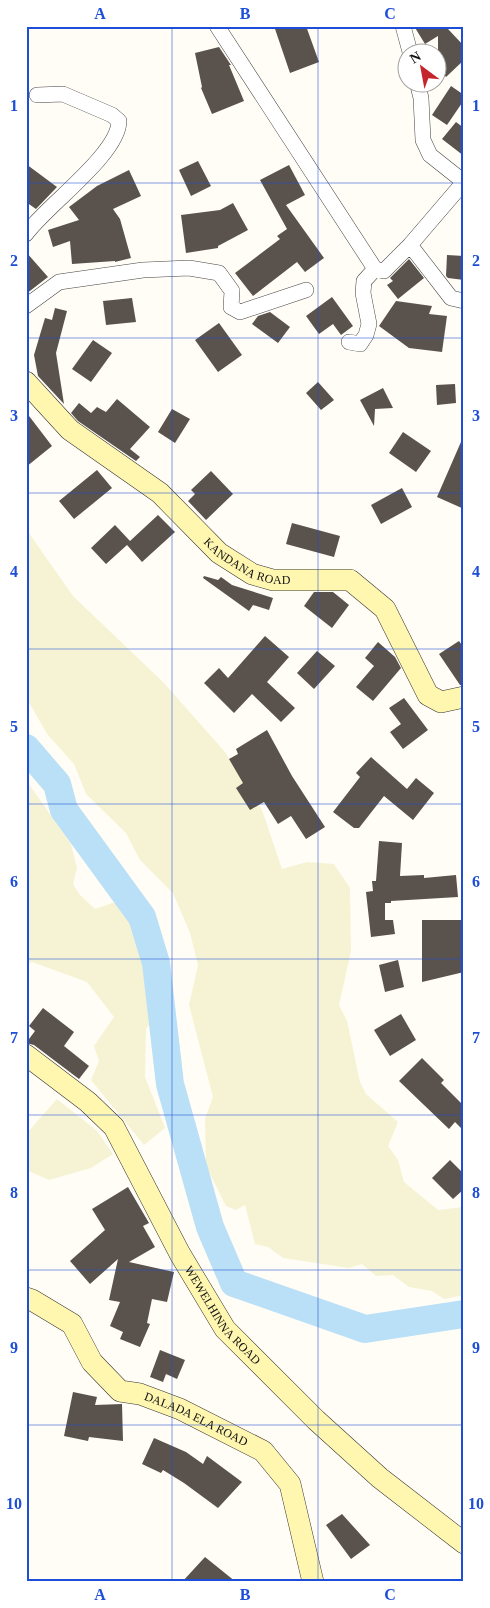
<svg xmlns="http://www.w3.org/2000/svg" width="490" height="1608" font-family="Georgia,serif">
<rect width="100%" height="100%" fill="#fffdf5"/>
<path fill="#f6f3d4" d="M26,529l47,67 91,87 61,69 37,58 20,59 25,-7 27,2 16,24 1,63 -12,54 8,16 13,61 6,12 32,28 -10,24 10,14 6,22 34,28 26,-3v88l-20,4 -12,-8 -23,-4 -16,-12 -17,1 -14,-12 -13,4 -66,-10 -15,-11 -13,-3 -10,-39 -9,5 -10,-4 -20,-40 -1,-47 8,-22 -24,-92 9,-40 -8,-32 -17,-40 -33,-33 -14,-27 -40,-39 -12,-30 -27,-30 -21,-37z
M26,780l45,64 6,24 -4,16 7,11 15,14 23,-8 14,20 17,60 4,39 -7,9 -1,48 20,51 -21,17 -53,-65 8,-19 -5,-15 20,-29 -27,-35 -55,-20 -6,3z
M57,1099l40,32 16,23 -22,14 -42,12 -23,-10v-36z"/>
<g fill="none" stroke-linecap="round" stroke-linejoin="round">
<path stroke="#b9e0f7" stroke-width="28" d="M26,748l31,36 7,26 78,107 14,46 14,121 40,143 24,56 131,46 99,-15"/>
</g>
<path fill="#5a524d" d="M274,26h32l13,36 -29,11z
M414,26h38l-4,3 16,17v14l-18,17 -8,-9v-32l-13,8z
M219,47l12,18h-2l15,36 -32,13 -11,-26 1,-1 -7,-34z
M451,86l13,9v5l-17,25 -15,-10z
M456,122l8,6v28l-22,-17z
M198,161l13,25 -20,10 -12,-26z
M26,164l31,23 -21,22 -10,-7z
M289,165l16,30 -19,10 38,53 -19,14 -8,-10 -44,34 -18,-23 45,-34 -3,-3 10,-7 -27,-49z
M129,170l12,26 -28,13 7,10 11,39 -16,4v-1l-43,3 -2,-23 -17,6 -5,-17 31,-10 -10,-13 28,-21z
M233,203l15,27 -30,16v2l-32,5 -5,-38 39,-5z
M26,252l22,25 -22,17z
M447,255l17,1v24l-16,-2 -2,-2z
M409,259l15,19 -26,21 -11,-14 6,-4 -3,-3z
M332,297l21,29 -12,9 -8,-11 -14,10 -13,-18z
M132,298l4,24 -30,3 -3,-24z
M396,301l36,5 -3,8 18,2 -5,36 -33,-4 -30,-22z
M55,308l12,3 -11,42 8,51 -26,-28 -4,-21 11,-37 7,2z
M270,312l20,15 -12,16 -26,-19 6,-8z
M219,323l23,32 -24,17 -23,-32z
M93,340l19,13 -21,29 -19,-13z
M318,382l16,18 -13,10 -15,-17z
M455,384l1,19 -19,2 -1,-20z
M383,388l10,20 -18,1 -1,17 -14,-26z
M117,399l33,28 -20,22 10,8 -4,4 -58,-40 -7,-8 8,-10 12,10 6,-6 9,5z
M172,409l18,10 -15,24 -17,-11z
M26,412l26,34 -26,21z
M403,432l28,19 -15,21 -27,-19z
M464,435v74l-27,-12z
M97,470l15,18 -38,31 -15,-18z
M211,471l22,23 -27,26 -18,-19 7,-7 -4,-4z
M402,488l10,19 -31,17 -10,-19z
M158,515l17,17 -33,30 -15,-17 -21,19 -15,-16 24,-23 15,16z
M292,523l48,13 -6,21 -48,-13z
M204,576l14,4 3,-3 11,8 41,13 -4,12 -16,-5 -4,6 -46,-33z
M314,592h19l16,13 -17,23 -28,-22z
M265,636l24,21 -22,25 28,26 -14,14 -29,-28 -18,19 -30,-30 15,-15 9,10z
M459,641l5,7v37h-4l-21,-31z
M378,642l17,15 6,11 -28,33 -17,-14 18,-21 -9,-8z
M317,651l18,15 -21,23 -17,-16z
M404,698l24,32 -25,19 -13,-17 11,-8 -12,-16z
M267,730l25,46 33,51 -19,12 -15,-23 -13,8 -14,-22 -14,8 -14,-22 7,-5 -14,-24 9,-5 -2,-5z
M371,757l36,32 9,-11 18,15 -21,27 -29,-24 -25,32h-5l-21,-16 27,-35 -4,-4z
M379,841l23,2 -2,33 24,-1v3l32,-3 2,22 -67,4v2h-6v17h8l2,14 -24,3 -5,-45 7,-1 -1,-10h4z
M422,920h42v52l-42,10z
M398,960l6,27 -19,5 -6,-27z
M43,1008l31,24 -10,14 25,20 -10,13 -45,-34 -8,-2 9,-12 -6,-5z
M401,1014l15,26 -26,16 -16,-26z
M422,1058l22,22 -3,3 23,23v25l-9,-9 -6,7 -50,-48z
M450,1160l14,14v15l-11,10 -21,-21z
M128,1187l21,36 -6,3 12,21 -26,15 45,10 -7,30 -15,-3 -5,24 3,1 -10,23 -20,-8 3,-7 -13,-6 10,-24 -11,-2 9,-41 -28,25 -20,-23 35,-31 -13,-21z
M160,1350l25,10 -8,19 -11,-5 -3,8 -13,-5z
M73,1392l24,5 -2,8 27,-1 1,37 -34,-4 -1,4 -24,-5z
M154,1438l32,14 17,12 4,-8 35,26 -24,26 -34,-25 -21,-13 -2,3 -19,-9z
M342,1514l28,31 -19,14 -25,-34z
M205,1557l31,25h-54z"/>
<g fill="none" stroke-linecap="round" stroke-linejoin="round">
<defs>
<path id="street" d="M217,26l158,243 9,2 26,-26 54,-63 -34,-27 -7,-15 -2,-42 -4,-16
M403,26l7,26
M26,234c20,-28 93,-80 93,-113l-7,-6 -49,-21 -26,1
M410,245l41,53 13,3
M26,306l33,-24 84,-12 46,-2 30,5 13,18 -1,16 9,5 66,-22
M349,342l11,2 6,-9 3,-11 -6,-31 1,-12 11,-12"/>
<g id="secondary">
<path id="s1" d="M26,382l44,48 90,63 59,60 33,21 21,6h77l35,29 43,86 13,7 23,-5"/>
<path id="s2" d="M26,1055l62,47 26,25 66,127 45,75 91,91 64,58 84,65"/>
<path id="s3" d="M26,1298l6,2 40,24 20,38 28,29 20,3 40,15 83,42 27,33 23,98"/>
</g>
</defs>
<use href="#street" stroke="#444" stroke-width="16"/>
<use href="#secondary" stroke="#333" stroke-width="22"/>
<use href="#street" stroke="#fff" stroke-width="15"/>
<use href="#secondary" stroke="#fff6b0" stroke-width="21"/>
</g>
<path fill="none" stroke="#1d4ed8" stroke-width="1" stroke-opacity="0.55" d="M172,26v1556M318,26v1556M26,183h438M26,338h438M26,493h438M26,649h438M26,804h438M26,959h438M26,1115h438M26,1270h438M26,1425h438"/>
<g text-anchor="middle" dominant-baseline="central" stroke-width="5" stroke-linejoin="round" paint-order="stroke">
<g font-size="12" fill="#111" stroke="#fff">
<text stroke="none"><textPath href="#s1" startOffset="289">KANDANA ROAD</textPath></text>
<text stroke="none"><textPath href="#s2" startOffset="332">WEWELHINNA ROAD</textPath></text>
<text stroke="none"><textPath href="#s3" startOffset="218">DALADA ELA ROAD</textPath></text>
</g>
</g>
<rect width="490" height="1608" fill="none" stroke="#ffffff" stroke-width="55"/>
<g transform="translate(422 68) rotate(328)"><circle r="24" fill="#ffffff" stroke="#a0a0a0"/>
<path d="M0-4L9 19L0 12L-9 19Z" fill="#c4262e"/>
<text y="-8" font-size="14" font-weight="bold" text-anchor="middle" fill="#111111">N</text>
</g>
<rect x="28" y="28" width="434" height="1552" fill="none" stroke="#1d4ed8" stroke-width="2"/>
<g font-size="16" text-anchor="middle" font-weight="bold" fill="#1d4ed8">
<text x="100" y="19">A</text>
<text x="245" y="19">B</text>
<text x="390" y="19">C</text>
<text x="14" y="111">1</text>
<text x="476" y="111">1</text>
<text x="14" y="266">2</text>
<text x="476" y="266">2</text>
<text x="14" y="421">3</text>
<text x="476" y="421">3</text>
<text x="14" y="577">4</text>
<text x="476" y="577">4</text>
<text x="14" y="732">5</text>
<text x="476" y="732">5</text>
<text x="14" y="887">6</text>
<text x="476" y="887">6</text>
<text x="14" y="1043">7</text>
<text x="476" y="1043">7</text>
<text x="14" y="1198">8</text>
<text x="476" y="1198">8</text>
<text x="14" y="1353">9</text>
<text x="476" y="1353">9</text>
<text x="14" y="1509">10</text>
<text x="476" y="1509">10</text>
<text x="100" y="1600">A</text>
<text x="245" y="1600">B</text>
<text x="390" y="1600">C</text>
</g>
</svg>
